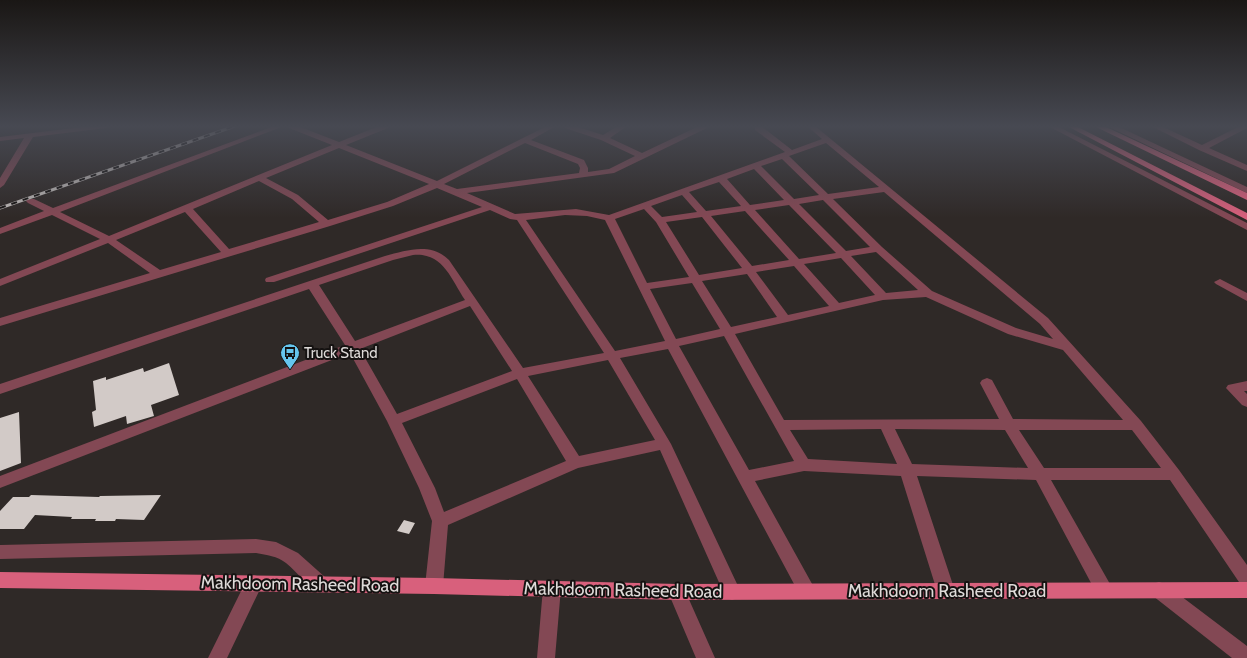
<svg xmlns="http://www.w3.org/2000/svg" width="1247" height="658" font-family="Cabin,sans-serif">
<rect width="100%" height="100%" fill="#2f2927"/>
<path fill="#d2cac7" d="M169,363l10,32 -28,10 3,11 -27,8 -1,-8 -32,11 -2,-15 4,-2 -3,-29 13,-4v3l37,-12 1,4z
M19,412l2,51 -21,8v-53z
M31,495l68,2 1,-1 61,-1 -17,25 -28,-1 -1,2h-20l1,-2h-25l1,-2 -37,-2 -11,14h-24v-18l13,-14h16z
M404,520l11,3 -6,11 -12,-3z"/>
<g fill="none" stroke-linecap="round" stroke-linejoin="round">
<path fill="#834854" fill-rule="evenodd" d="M90,126h20l-4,2 -73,9 -29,48 -4,3v-10l24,-40 -24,3v-4z
M274,126h10l-224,86 49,24 223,-91 -43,-17 -1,-2h10l41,16 40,-16h10l-1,2 -42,17 91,36 110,-55h9l-25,14 53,20 4,8v4l21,-3 26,-13 -34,-16 -36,-12 -1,-2h11l28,9 15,-9h9l-17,12 32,15 57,-27h9l-1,2 -93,45 -147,20 48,21 61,-5 33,6 176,-63 -30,-22v-4h6l31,24 30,-11 -15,-13h8l233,192 93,103 38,49 68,95v22l-6,-2 -71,-105h-119l59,104 3,6 -3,6 -6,2 -6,-2 -62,-116 -119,-4 38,115 -3,6 -6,2 -6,-2 -3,-6 -36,-115 -97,-5 -49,10 61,110 -3,6 -6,2 -6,-2 -133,-248 -48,9 51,86 67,142 3,6 -3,6 -6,2 -6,-2 -66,-148 -82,18 -130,57 -5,61 -3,6 -6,2 -6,-2 -3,-6 7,-65 -13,-33 -32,-67 -37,-68 -350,135v-12l345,-131 -36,-56 -309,105v-10l385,-128c22,-6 46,-14 64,4l74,108 81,-15 -87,-133 -7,-1 -20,-9 -216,72h-8l-1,-2 1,-2 216,-71 -45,-19 -44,18 -63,20 -330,100v-8l150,-45 -42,-30 -108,43v-7l100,-40 -48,-24 -52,19v-6l44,-17 -16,-8 -2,-2 2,-2h6l19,9zM525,143l53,21 2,4 -1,5 -122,16 -13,-5zM826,143l53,44 -51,7 -39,-38zM339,148l90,36 -42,18 -59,18 -30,-25 -32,-17zM782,159l37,36 -25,4 -33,-33zM754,169l30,31 -34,5 -23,-26zM259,181l33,18 27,23 -90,27 -36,-40zM719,182l22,24 -35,5 -17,-19zM884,192l156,132 13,15 -37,-11 -84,-37 -50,-44 -49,-48zM682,195l15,17 -35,5 -11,-11zM823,200l47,47 -24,4 -47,-47zM789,205l47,48 -37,6 -44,-49zM644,209l12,13 33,55 -42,6 -32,-64zM745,211l44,49 -37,6 -41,-50zM185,212l36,40 -61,18 -44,-30zM565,215l22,1 18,4 60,121 -50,10 -89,-131zM702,217l40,51 -43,7 -33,-53zM876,252l42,38 -32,3 -35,-37zM413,255c30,-3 38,24 52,45l-110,41 -36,-56 74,-25zM841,258l34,37 -36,8 -35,-39zM794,266l35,40 -41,9 -32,-43zM747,274l30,43 -46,10 -29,-46zM692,283l28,46 -44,10 -26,-50zM926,297l82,37 55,16 60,70 -110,-1 -21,-39 -5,-2 -5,2 -2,3 19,36 -215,1 -49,-86 148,-34zM470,306l42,65 -115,43 -37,-65zM724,336l70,125 -45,9 -70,-124zM608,360l47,80 -76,16 -51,-80zM517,379l49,82 -122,51 -9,-24 -33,-65zM881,429l16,35 -89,-5 -18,-29zM895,429l110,1 23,38 -116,-4zM1019,430h113l29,38h-117z
M1048,126h9l190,97v7z
M1107,126h10l130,61v6z
M1151,126h10l41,19 38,-19h7v2l-38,20 38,17v6l-48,-21z
M1220,279l27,14v8l-31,-17 -2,-2z
M1247,381v10h-3l3,3v13l-5,-2 -16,-17 2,-3z
M256,539l20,3 22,11 28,25 3,6 -3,6 -6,2c-14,-5 -22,-20 -34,-29 -9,-7 -19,-8 -30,-10l-256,6v-14z
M254,575l6,2 3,6 -36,75h-19l40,-81z
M552,580l6,2 3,6 -6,70h-18l6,-70 3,-6z
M1159,582l6,2 82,62v12h-15l-79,-62 -3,-6 3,-6z
M677,584l6,2 32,72h-19l-28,-66 3,-6z"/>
<path fill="#d8607c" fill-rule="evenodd" d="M1067,126h9l171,87v7z
M1094,126h10l143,67v7z
M0,572l434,6 243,6 570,-2v16l-570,2 -243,-6 -434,-6z"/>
<defs>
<path id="rail" d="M0,208l235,-82"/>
</defs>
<use href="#rail" stroke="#bfbab8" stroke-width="3"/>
<use href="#rail" stroke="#151211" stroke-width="2" stroke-dasharray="6" stroke-linecap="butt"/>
</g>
<linearGradient id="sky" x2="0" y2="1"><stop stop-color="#1a1715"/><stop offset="0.58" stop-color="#474952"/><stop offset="1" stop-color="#474952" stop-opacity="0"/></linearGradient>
<rect width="1247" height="218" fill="url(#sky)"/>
<defs>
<symbol id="bus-pin" viewBox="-11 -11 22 30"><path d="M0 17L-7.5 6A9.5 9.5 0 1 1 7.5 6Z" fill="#65c5ee" stroke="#151211"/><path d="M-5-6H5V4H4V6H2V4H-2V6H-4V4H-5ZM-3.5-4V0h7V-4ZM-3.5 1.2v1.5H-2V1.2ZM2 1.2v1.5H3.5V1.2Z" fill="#111"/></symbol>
</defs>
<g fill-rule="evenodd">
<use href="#bus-pin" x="279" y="342" width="22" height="30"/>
</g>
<g text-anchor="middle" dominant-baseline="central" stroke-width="4" stroke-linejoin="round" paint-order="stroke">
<g font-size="15" fill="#dedad8" stroke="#151211" text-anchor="start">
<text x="304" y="353">Truck Stand</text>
</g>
<g font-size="18" fill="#dedad8" stroke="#151211">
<text transform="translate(300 584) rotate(1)">Makhdoom Rasheed Road</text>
<text transform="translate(623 590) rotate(1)">Makhdoom Rasheed Road</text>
<text x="947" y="591">Makhdoom Rasheed Road</text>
</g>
</g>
</svg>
